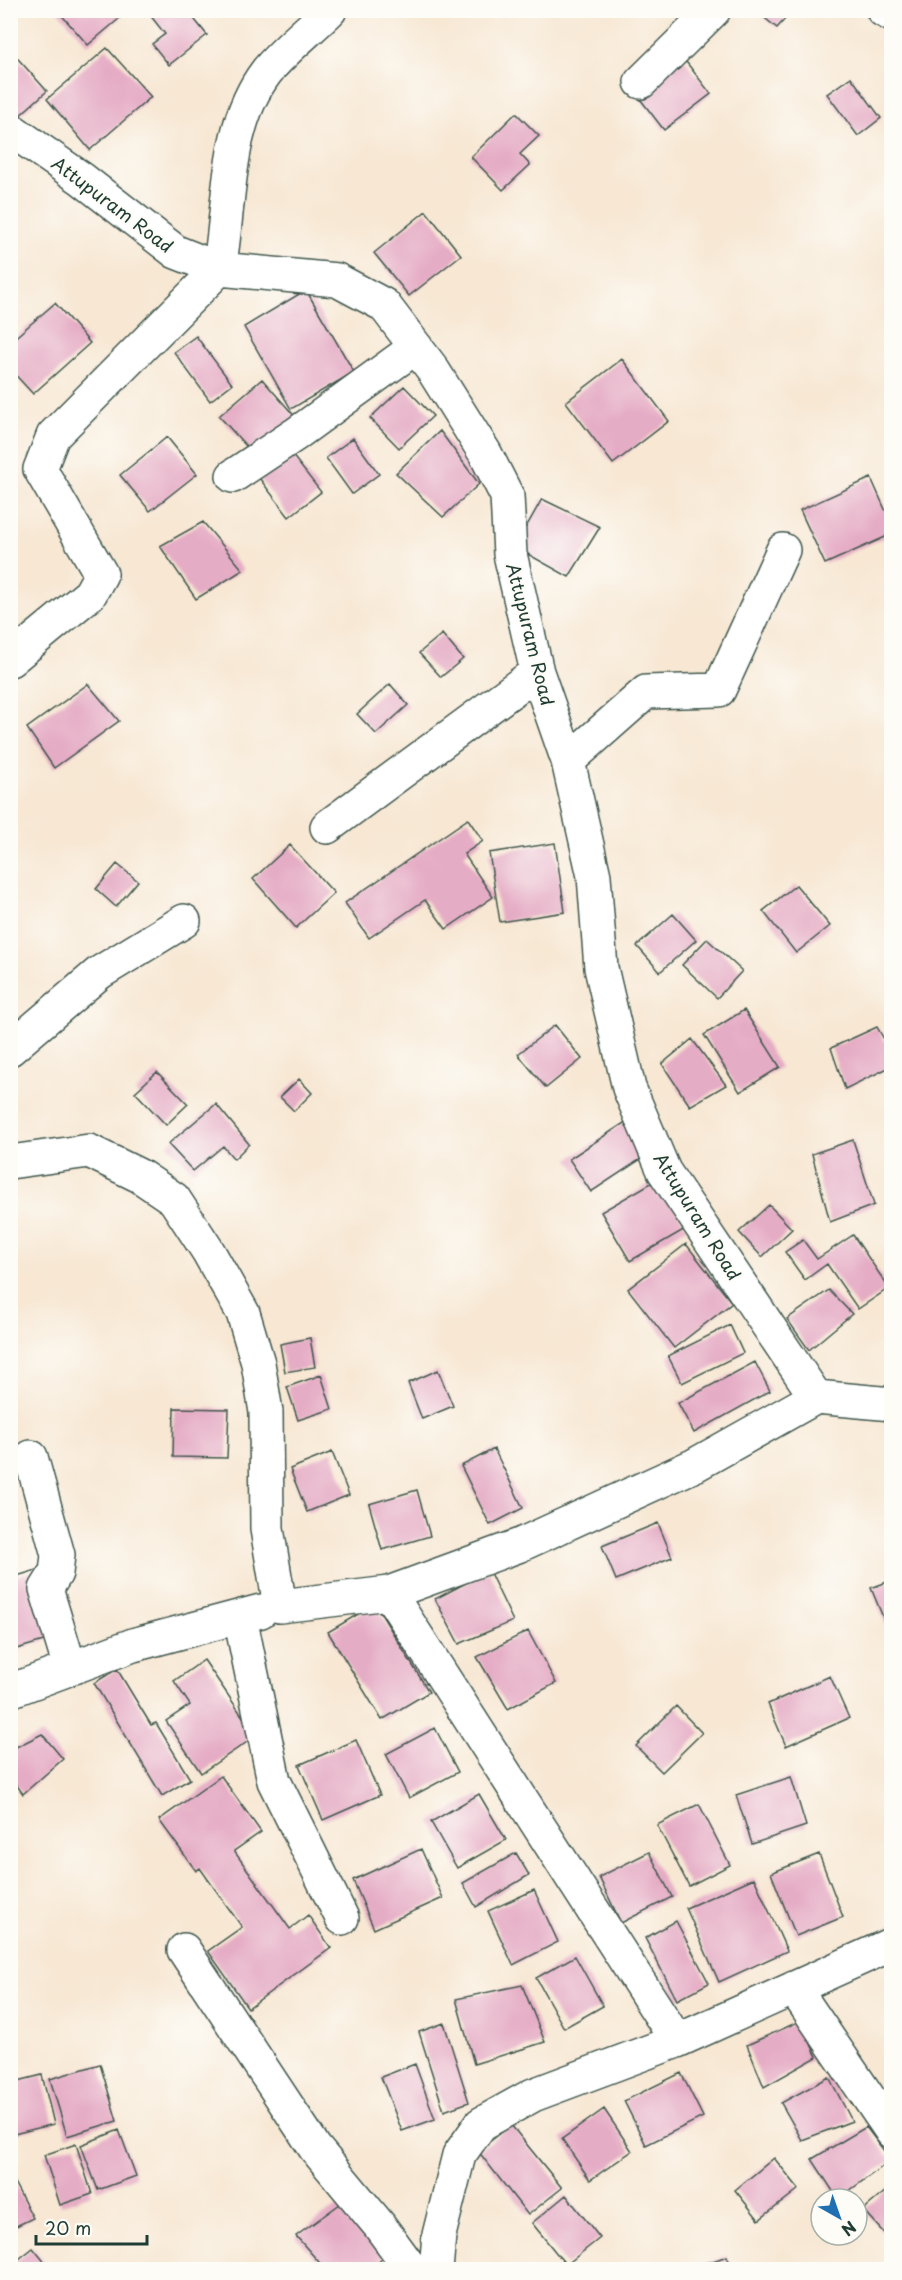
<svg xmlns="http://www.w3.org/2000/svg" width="902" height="2280" font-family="'Playpen Sans',sans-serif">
<rect width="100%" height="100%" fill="#fdfcf7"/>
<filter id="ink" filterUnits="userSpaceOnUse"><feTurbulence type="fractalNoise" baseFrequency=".0167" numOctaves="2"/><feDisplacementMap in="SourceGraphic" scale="12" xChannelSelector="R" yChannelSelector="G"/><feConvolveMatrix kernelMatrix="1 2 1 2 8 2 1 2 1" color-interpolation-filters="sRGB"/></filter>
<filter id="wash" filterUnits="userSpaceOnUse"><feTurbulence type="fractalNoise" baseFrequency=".008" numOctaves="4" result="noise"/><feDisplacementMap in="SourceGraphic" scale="24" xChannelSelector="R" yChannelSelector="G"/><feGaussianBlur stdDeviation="1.35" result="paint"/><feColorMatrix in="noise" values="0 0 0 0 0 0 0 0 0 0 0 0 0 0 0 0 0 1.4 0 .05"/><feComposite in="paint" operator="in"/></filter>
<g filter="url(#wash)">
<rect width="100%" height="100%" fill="#f7e7d3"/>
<g id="blocks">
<path fill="#e5acc5" d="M57,10h56l7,8 -32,27z
M155,10h32l20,25 -38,30 -17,-21 13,-10 -15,-19z
M755,10h38l-16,18z
M107,48l44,49 -61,53 -43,-51z
M10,50l37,41 -29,26 -8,-8z
M680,54l31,40 -47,36 -30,-39z
M851,77l30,41 -23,18 -31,-42z
M516,113l23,23 -19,18 10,11 -27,25 -32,-33z
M426,211l35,44 -52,41 -35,-43z
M306,290l48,82 -63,37 -47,-82z
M55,303l35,40 -57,51 -23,-25v-27z
M196,336l36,48 -22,17 -36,-49z
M622,359l47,62 -56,43 -47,-62z
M262,379l36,41 -42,37 -37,-41z
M404,386l29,30 -34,32 -29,-30z
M440,431l39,53 -36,33 -47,-44z
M167,437l30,37 -47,37 -30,-36z
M353,438l26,36 -27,20 -26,-36z
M285,446l36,46 -32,25 -36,-47z
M871,478l21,47v9l-67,30 -25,-54z
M542,499l58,28 -31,50 -54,-30z
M203,522l40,48 -47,29 -36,-53z
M442,634l21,25 -22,18 -22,-24z
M88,684l31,37 -65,47 -27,-40z
M390,684l18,21 -32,29 -19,-20z
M468,819l15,22 -19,13 29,43 -47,32 -21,-29 -56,38 -24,-35z
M555,843l10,69 -65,10 -11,-69z
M290,845l44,48 -38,35 -43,-49z
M117,864l21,17 -22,26 -20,-18z
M796,885l34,41 -34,27 -33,-42z
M673,914l23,26 -36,32 -23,-26z
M707,939l35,32 -25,27 -35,-33z
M744,1010l36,57 -40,25 -36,-57z
M555,1025l27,34 -36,29 -28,-34z
M877,1027l15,26v13l-47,23 -14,-41z
M692,1039l34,46 -36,21 -28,-42z
M157,1072l31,32 -22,21 -31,-33z
M299,1079l13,14 -18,18 -14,-14z
M216,1104l33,40 -15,15 -11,-13 -30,25 -25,-27z
M630,1119l20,34 -59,39 -22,-33z
M853,1140l21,65 -44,17 -18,-68z
M658,1179l29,49 -57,33 -29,-49z
M769,1205l23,24 -30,28 -23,-25z
M853,1235l36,53 -31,21 -31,-45 -22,16 -20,-28 18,-12 14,19z
M686,1244l46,59 -58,45 -46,-59z
M829,1290l23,24 -43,36 -22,-31z
M730,1325l13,28 -61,30 -14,-27z
M310,1338l5,29 -30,5 -5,-28z
M755,1362l15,29 -76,42 -16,-30z
M438,1370l15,36 -31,13 -14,-36z
M321,1375l11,34 -34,11 -11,-33z
M174,1408l55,1 -2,49 -54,-1z
M494,1449l29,59 -33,17 -29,-59z
M332,1452l17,43 -42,17 -17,-43z
M417,1490l13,46 -48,14 -13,-46z
M658,1523l14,34 -56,23 -14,-34z
M37,1570l20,67 -47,14v-73z
M489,1571l24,50 -54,23 -24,-45z
M892,1580v57h-1l-20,-49z
M375,1604l54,88 -47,28 -54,-88z
M528,1631l28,52 -48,26 -31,-52z
M204,1660l52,76 -55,37 -35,-52 24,-16 -16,-24z
M117,1669l34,56 5,-2 34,56 -28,17 -68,-113z
M830,1676l19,42 -63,28 -18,-42z
M676,1706l26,27 -40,39 -26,-26z
M435,1728l23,44 -49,26 -23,-44z
M42,1734l21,25 -40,35 -13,-18v-26z
M356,1740l24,55 -57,25 -24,-55z
M221,1776l40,56 -27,19 56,78 18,-14 23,33 -83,60 -40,-57 34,-24 -42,-59 -4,3 -37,-51z
M791,1777l15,49 -54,18 -16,-49z
M479,1794l27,46 -49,28 -26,-46z
M699,1804l31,61 -41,21 -32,-61z
M421,1849l22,49 -69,31 -21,-49z
M649,1852l23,45 -51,26 -22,-46z
M516,1853l13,22 -53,32 -13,-24z
M819,1854l24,63 -47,19 -25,-63z
M754,1878l33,73 -68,31 -33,-74z
M534,1890l24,52 -45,23 -25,-54z
M676,1921l33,62 -32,17 -32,-62z
M575,1956l28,50 -39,22 -28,-50z
M522,1985l23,57 -71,22 -18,-65z
M800,2021l17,36 -53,30 -17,-42z
M444,2023l25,79 -25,9 -25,-79z
M100,2064l17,57 -50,15 -17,-57z
M415,2064l20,55 -33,12 -21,-54z
M681,2073l22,44 -57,28 -22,-44z
M42,2075l12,49 -44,11v-52z
M829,2077l23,44 -50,19 -21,-37z
M604,2109l28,42 -42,29 -28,-41z
M511,2125l51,63 -34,27 -50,-64z
M866,2127l25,33 -53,39 -26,-40z
M119,2130l17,46 -38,14 -17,-45z
M76,2144l16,50 -32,11 -16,-50z
M774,2158l25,31 -40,31 -24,-30z
M10,2175l23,43 -23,11z
M892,2186v56l-29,-32z
M566,2195l34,43 -34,27 -34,-42z
M340,2204l44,53 -14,13h-44l-30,-34z
M33,2248l18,22h-41v-4z
M727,2256l6,14h-43v-1z"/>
</g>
</g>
<g filter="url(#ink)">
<use href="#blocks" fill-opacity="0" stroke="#3f564c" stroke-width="1.5"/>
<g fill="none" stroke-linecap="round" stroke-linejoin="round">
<defs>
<path id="street" d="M883,10l9,5
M641,82l73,-72
M10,129l72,50 94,73 43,17 118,11 47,25 47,62 54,86 22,43 3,58 27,118 31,89 26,115 7,92 28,120 35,83 152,226
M233,476l63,-42 120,-87
M10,660l80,-66 11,-20 -61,-105 13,-33 166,-167c12,-65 5,-142 48,-198 18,-22 43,-41 63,-61
M568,761l78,-69 73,-2 64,-140
M327,827l210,-155
M10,1049l89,-76 85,-52
M10,1162l79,-11 51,25 34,23 34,52 35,62 15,50 8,49 1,117 13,77 109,-13 288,448 -144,54 -52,29 -22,31 -20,80 -3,35
M31,1457l27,98 -2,18 -10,16 24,79
M389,1593l131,-48 175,-80 121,-68 76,7
M240,1617l34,164 68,137
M10,1691l123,-46 128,-34
M184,1950l131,198 64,77 33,45
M794,1988l98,144
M677,2041l215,-97"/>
</defs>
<use href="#street" stroke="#3f564c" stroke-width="36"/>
<use href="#street" stroke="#fff" stroke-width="33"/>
</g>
</g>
<g text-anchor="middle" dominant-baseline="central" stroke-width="4.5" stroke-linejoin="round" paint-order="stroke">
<g font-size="18" fill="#1f3d34" stroke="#fdfcf7">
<text transform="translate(113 204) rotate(37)">Attupuram Road</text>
<text transform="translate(531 634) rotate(76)">Attupuram Road</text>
<text transform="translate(698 1216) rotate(58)">Attupuram Road</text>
</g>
</g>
<rect width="902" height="2280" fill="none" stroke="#fdfcf7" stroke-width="36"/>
<g transform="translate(839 2217) rotate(140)"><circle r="28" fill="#fdfcf7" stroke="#a4b0a9" stroke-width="1.5"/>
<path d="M0-4.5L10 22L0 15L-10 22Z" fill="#1f6fb2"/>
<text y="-9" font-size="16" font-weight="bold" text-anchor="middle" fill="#1f3d34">N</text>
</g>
<path d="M36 2235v9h111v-9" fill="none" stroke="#1f3d34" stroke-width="3"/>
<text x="45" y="2235" font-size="18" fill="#1f3d34" stroke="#fdfcf7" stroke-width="4.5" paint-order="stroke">20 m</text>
</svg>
